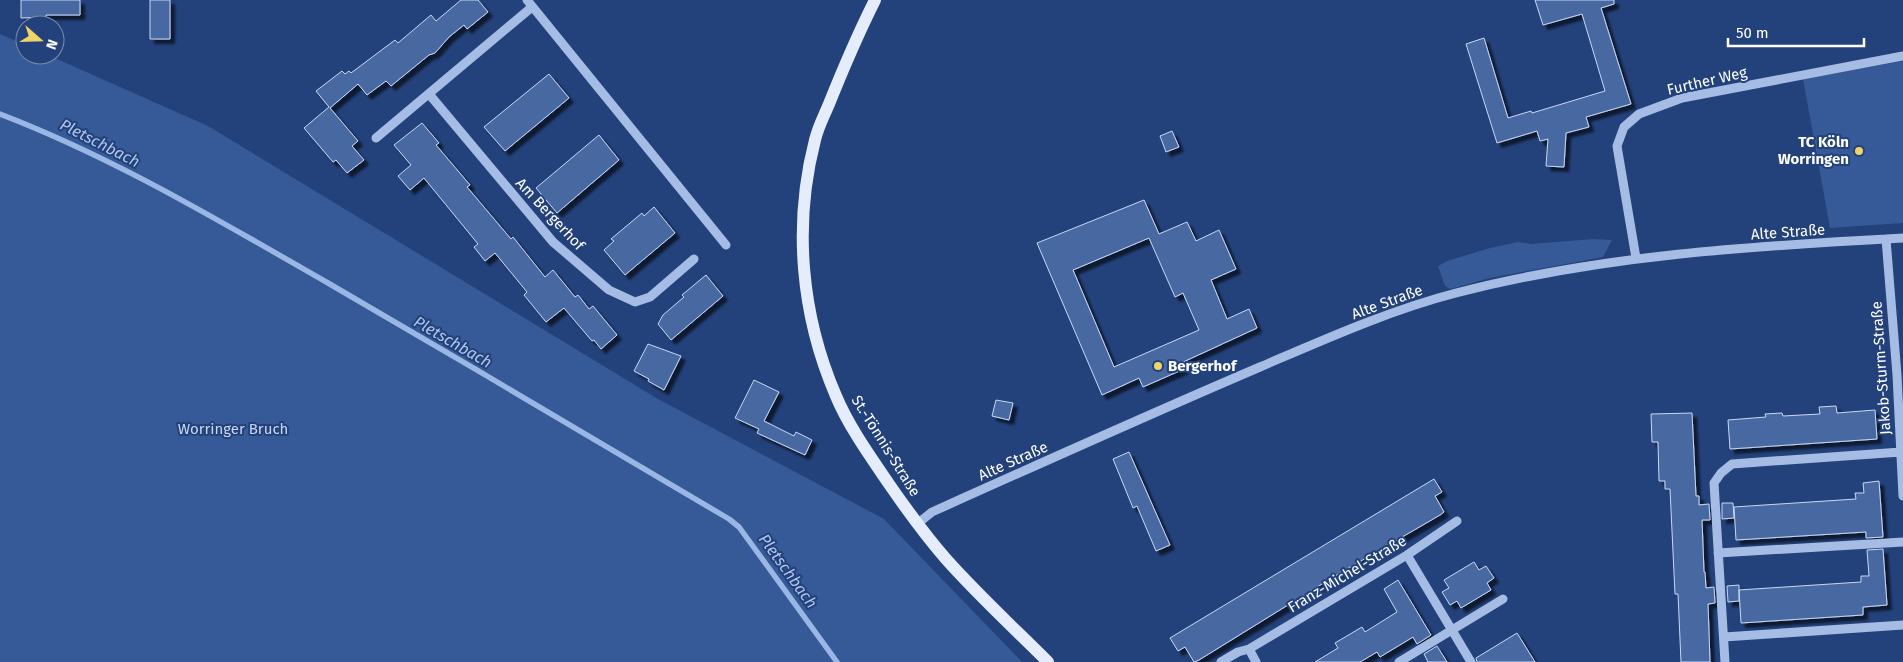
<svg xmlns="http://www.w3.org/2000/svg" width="1903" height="662" font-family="'Fira Sans',sans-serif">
<defs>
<filter id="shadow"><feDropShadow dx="4.5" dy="4.5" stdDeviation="1" flood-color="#0009"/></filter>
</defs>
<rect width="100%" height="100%" fill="#23417a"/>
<path fill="#365997" d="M0,34l25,11v10h23l160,71 450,273 226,120 138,143h-1022z
M1903,61v162l-73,5 -27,-149z
M1593,239l19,1 -9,17 -113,21 -40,11 -5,-3 -7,-20 9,-5 43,-13 28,-6 13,2z"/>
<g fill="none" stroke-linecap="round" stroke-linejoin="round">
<path stroke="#99b6e5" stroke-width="5.5" d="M0,114c115,44 221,108 328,169 134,78 268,157 401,236l10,8 98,135"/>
</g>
<path fill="#4768a1" stroke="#c8d8f4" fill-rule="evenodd" filter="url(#shadow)" d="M21,0h59v15h-34v2l-25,1z
M150,0h20v39h-20z
M461,0h17l10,12 -21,17 -3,-4 -15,12 -14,16 -6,2 -38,31 -5,-5 -19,14 -9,-11 -28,24 28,33 -6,5 12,14 -17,13 -11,-13 -3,2 -29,-34 25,-21 -13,-16 26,-20 3,3 4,-3 2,2 44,-33 3,3 33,-28 5,6z
M1535,0h79v4l-13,4 30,96 -45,13 3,10 -23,6 -2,34 -18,-1 2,-27 -8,2 -3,-10 -40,12 -31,-99 18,-6 24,80 23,-7 1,2 73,-22 -23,-77 -39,11z
M549,74l20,24 -64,53 -21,-24z
M422,123l17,20 -3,2 34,40 -3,2 44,52 2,-2 32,40 8,-7 22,27 3,-2 11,14 4,-3 24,29 -16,14 -7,-9 -2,1 -28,-33 -18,14 -22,-27 3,-3 -32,-39 -10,8 -11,-14 4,-3 -54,-66 -14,12 -12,-14 13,-11 -17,-20z
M1172,131l7,16 -13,5 -6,-16z
M599,135l20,25 -62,53 -21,-25z
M1144,200l15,34 28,-12 9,19 23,-11 17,39 -25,11 16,39 22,-10 8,19 -76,35 3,6 -41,18 -4,-9 -37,17 -65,-152zM1149,238l26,59 8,-4 16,37 -85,37 -41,-97z
M654,207l21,26 -50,42 -21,-25 10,-9 -3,-2 31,-26 2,3z
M706,275l17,21 -52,44 -13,-16 5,-9 21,-18 -2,-2z
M648,344l33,12 -17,34 -16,-9 1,-2 -15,-8z
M754,380l25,12 -15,29 30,15 2,-4 16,8 -7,15 -48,-22 2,-4 -24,-11z
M996,400l17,3 -4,17 -17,-4z
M1836,406l1,7 38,-3 2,29 -147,10 -2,-29 38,-3 -1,-3 17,-1 1,3 37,-2 -1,-7z
M1692,413l4,83h3v9l10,-1 1,16h-8l2,52h1l1,16 8,-1 1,16 -7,1 2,58h-29l-3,-68h-3l-5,-105h-5v-8h-6l-1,-39h-6l-1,-28z
M1129,452l41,93 -14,6 -19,-45 -4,2 -20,-49z
M1434,479l8,13 -7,4 9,16 -4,3 -110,64 -131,81 -5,2 -9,-15 -7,4 -8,-13z
M1879,481l4,56 -17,1v-6l-130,8 -2,-33 122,-8 -1,-6h9l-1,-10z
M1722,503h11l1,15 -12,1z
M1883,549l4,56 -24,2v8l-122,8 -2,-33 122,-8v-6h8l-2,-26z
M1474,562l5,8 7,-4 8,12 -7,5 4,7 -30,18 -4,-7 -7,4 -8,-13 7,-4 -5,-8z
M1398,580l33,55 -14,9 -4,-7 -33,20 -3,-5 -17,10h-45l23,-14 -3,-5 27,-16 3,5 32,-20 -13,-23z
M1739,585v16l-11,1 -1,-16z
M1517,633l18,29h-58l-1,-4z
M1437,646l10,16h-19l-4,-8z"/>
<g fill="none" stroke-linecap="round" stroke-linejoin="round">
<path stroke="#a5bce4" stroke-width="9" d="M527,0l199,245
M429,94l124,148 56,48 26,12 15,-5 44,-38
M376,138l156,-131
M1886,239l11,136 6,121
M1636,258l-19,-112 7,-19 15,-13 43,-16 221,-42
M917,524l15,-12c109,-49 218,-98 328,-145 63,-27 130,-57 196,-74 146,-38 297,-47 447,-55
M1718,553l185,-11
M1407,555l64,107
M1724,637l179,-12
M1249,649l7,13
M1221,662l17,-10 11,-3 158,-94 50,-34
M1399,662l104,-63
M1725,662l-11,-179 7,-10 11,-9 169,-12"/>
<path stroke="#e5ecfc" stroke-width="12" d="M875,0c-17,34 -32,69 -46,104 -5,12 -11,23 -14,36 -22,85 -14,175 21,256 13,31 34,60 53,88 18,26 36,51 57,75 32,36 68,69 102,103"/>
</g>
<g fill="#efd469" stroke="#23417a" stroke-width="2">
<circle cx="1859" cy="151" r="5"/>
<circle cx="1158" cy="366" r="5"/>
</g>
<g text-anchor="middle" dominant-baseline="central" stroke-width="4" stroke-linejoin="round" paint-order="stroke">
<g font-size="15" fill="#fff" stroke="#23417a">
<text transform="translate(1707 81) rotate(-13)">Further Weg</text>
<text transform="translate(550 214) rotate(47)">Am Bergerhof</text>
<text transform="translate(1788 232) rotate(-4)">Alte Straße</text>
<text transform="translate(1387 302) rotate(-20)">Alte Straße</text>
<text transform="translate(1881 368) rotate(-94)">Jakob-Sturm-Straße</text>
<text transform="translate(886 446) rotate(58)">St.-Tönnis-Straße</text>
<text transform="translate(1013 461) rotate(-24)">Alte Straße</text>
<text transform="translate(1347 574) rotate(-31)">Franz-Michel-Straße</text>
</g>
<g font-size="15" font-weight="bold" fill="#fff" stroke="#23417a" text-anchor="end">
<text x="1849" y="142">TC Köln<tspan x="1849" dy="17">Worringen</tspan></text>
<text x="1168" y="366" text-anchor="start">Bergerhof</text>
</g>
<g font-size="15" fill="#c8d8f4" stroke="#23417a">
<text x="233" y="429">Worringer Bruch</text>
</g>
<g font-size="16" font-style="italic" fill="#b0c6ec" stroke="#23417a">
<text transform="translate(100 143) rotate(27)">Pletschbach</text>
<text transform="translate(453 342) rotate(30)">Pletschbach</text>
<text transform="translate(788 571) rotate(54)">Pletschbach</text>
</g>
</g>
<g transform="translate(40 40) rotate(110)"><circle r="24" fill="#23417a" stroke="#7b8daf"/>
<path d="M0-4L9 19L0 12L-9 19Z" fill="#efd469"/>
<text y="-8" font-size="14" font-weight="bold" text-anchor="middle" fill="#ffffff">N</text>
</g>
<path d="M1728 38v8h136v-8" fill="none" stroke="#ffffff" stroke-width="2.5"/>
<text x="1736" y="38" font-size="15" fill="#ffffff" stroke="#23417a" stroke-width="4" paint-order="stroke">50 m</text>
</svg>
